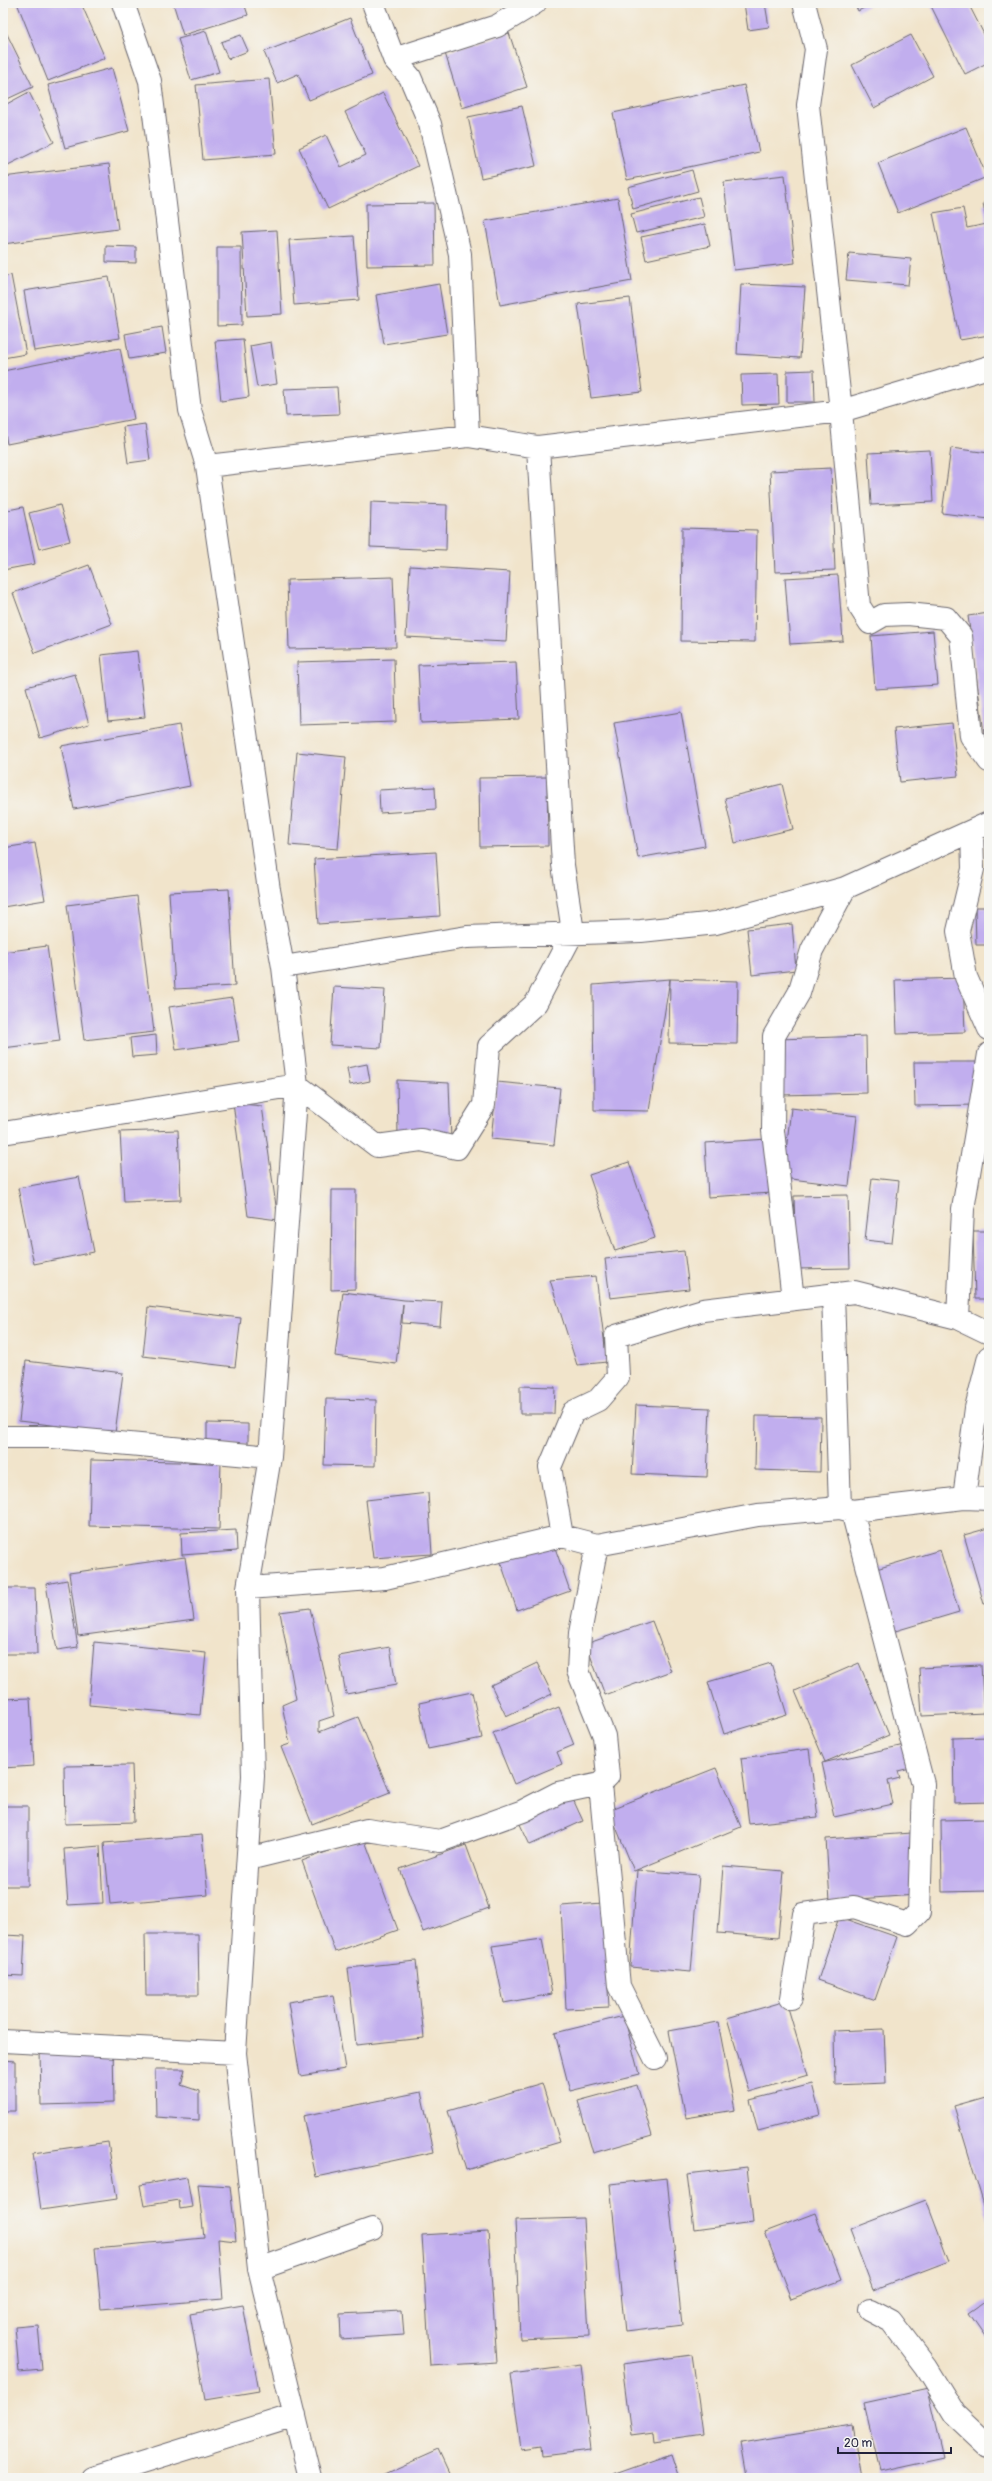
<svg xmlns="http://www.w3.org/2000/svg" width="992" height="2481" font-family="Pangolin,sans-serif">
<rect width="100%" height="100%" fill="#f6f6f2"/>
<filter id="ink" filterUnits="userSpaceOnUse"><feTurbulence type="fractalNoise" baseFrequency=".025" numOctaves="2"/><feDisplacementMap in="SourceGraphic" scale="8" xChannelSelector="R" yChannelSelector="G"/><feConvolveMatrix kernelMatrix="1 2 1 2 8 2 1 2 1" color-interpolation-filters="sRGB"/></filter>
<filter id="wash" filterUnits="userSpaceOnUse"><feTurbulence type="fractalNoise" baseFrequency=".012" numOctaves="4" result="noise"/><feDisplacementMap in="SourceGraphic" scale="16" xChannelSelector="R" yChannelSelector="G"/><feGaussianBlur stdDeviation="0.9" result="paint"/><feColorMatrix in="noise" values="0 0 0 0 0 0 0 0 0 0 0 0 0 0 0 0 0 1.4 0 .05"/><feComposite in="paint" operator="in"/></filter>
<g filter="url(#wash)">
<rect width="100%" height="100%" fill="#f1e4cb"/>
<g id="blocks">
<path fill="#c1aeee" d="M17,3h64l24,55 -57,23z
M173,3h71l4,12 -65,20z
M744,3h21l4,24 -21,3z
M854,3h20l-16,8z
M968,3l21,41v18l-24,12 -35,-70z
M350,18l22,57 -63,25 -11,-26 -21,9 -13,-31z
M3,26l30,61 -30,14z
M206,31l13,41 -28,8 -13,-41z
M509,33l18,54 -65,21 -17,-55z
M241,35l7,16 -20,8 -7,-17z
M911,35l22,41 -59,32 -22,-43z
M112,68l17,63 -64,17 -17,-63z
M269,79l7,75 -73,6 -7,-75z
M744,85l15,67 -132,28 -14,-67z
M29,92l25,50 -48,24 -3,-5v-55z
M383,93l35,73 -90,43 -29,-61 27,-13 15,32 25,-12 -21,-43z
M522,106l14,60 -55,12 -13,-61z
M966,127l21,50 -89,36 -20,-50z
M109,164l9,65 -115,15v-67z
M692,170l6,21 -65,18 -5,-22z
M785,175l10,88 -61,7 -10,-88z
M699,197l5,20 -68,16 -5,-19z
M618,198l14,83 -132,24 -15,-84z
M989,202v133l-29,5 -27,-127 30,-5 4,20 20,-4 -4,-21z
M434,203l1,62 -68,1 -1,-62z
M705,224l5,22 -64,14 -5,-23z
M277,230l5,84 -35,2 -5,-84z
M354,236l5,64 -65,5 -5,-65z
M106,246l30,1v16l-30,-1z
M217,247h24l1,78 -25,1z
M849,253l62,6 -3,26 -62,-5z
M11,275l15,79 -23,4v-81z
M109,277l11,61 -86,13 -10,-60z
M439,284l8,50 -63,10 -8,-49z
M741,284l64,3 -5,71 -63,-4z
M630,298l12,94 -51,6 -13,-94z
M162,327l4,26 -37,6 -4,-25z
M243,339l6,58 -28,4 -6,-60z
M271,342l6,42 -20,3 -7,-41z
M120,348l14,71 -127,25 -4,-23v-50z
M814,370l1,32h-28v-31z
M778,374l1,30 -37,1 -1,-30z
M337,387l2,27 -53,2 -2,-27z
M145,424l5,36 -22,3 -5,-36z
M951,448l38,5v66l-47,-6z
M930,450l3,52 -62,3 -3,-52z
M831,468l4,102 -60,2 -5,-101z
M371,502l76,3 -1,45 -76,-3z
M60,505l10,36 -31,8 -10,-36z
M23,507l12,57 -32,6v-59z
M682,528l75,2 -2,112 -74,-1z
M89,565l23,59 -77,29 -22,-60z
M410,566l100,6 -4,70 -100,-5z
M838,575l5,66 -53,3 -5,-66z
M393,577l3,70 -107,2 -2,-69z
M989,613v126l-4,1 -17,-124z
M933,631l5,54 -63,4 -4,-53z
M137,651l8,66 -37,4 -7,-66z
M394,659l2,63 -97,3 -2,-63z
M516,662l3,57 -98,4 -3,-58z
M75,674l14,50 -49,14 -14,-51z
M681,712l24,134 -67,12 -24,-135z
M952,723l6,53 -58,6 -6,-53z
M179,725l11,61 -116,23 -13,-63z
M297,752l49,5 -8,92 -49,-4z
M547,777l1,69 -68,1 -1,-69z
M782,784l11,45 -58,14 -10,-45z
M435,787l1,22 -56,4 -1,-23z
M35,843l10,57 -42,7v-59z
M436,852l4,64 -122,8 -4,-65z
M229,889l6,97 -60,3 -6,-97z
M137,896l17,136 -70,8 -17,-135z
M975,907h14v38h-13z
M792,924l4,46 -44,5 -5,-46z
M47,946l13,95 -57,7v-96z
M963,978l2,54 -68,2 -2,-54z
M670,979l68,2 -1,63 -68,-1z
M670,979l-21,132 -55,-1 -1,-125z
M334,987l51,3 -4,58 -51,-3z
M232,998l7,43 -63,9 -7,-43z
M156,1035l1,20 -25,2 -2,-19z
M866,1036l1,57 -86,2 -2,-56z
M914,1062h64v43l-63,1z
M367,1064l3,17 -20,4 -3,-17z
M397,1080l52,3 2,57 -53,-4z
M497,1082l63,6 -6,57 -63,-6z
M233,1103l29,3 16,114 -30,-4z
M791,1108l66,8 -8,70 -66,-8z
M178,1130l3,70 -57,2 -4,-70z
M768,1139l4,54 -64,4 -3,-54z
M629,1162l26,76 -40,13 -26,-76z
M79,1177l15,75 -60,12 -16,-76z
M872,1178l27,3 -7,62 -27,-3z
M332,1190h24l-1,99 -24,1z
M848,1195l2,73 -54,1 -2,-73z
M973,1231h16v68h-14z
M684,1251l5,38 -79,9 -5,-39z
M596,1276l11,86 -30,3 -27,-85z
M343,1292l61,8 38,2 -2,24 -38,-3 1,-19 -7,60 -61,-8z
M148,1307l93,11 -6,49 -92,-11z
M26,1361l97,12 -8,60 -96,-12z
M520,1386l35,1 -1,27h-34z
M326,1399l50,1 -1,66 -51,-1z
M636,1405l74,3 -3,69 -75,-3z
M756,1416l65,1 -1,55 -65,-2z
M207,1423l41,1v21l-41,-1z
M91,1460l130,3 -2,66 -130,-3z
M428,1493l4,61 -59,4 -7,-58z
M989,1528v75l-5,1 -20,-69z
M236,1530l1,21 -55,4 -1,-22z
M552,1539l18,52 -53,19 -18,-53z
M940,1550l19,62 -67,20 -19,-62z
M185,1557l9,63 -116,16 -9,-63z
M67,1580l11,67 -21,3 -11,-66z
M3,1588h32l2,66h-34z
M310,1608l24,108 -15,5v11l39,-15 32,76 -78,31 -31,-77 9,-3 -8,-39 14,-6 -16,-87z
M652,1621l19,50 -66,24 -19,-51z
M94,1642l112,11 -6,62 -111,-10z
M390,1647l6,38 -50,9 -7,-38z
M537,1663l15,31 -46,22 -15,-31z
M771,1663l16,52 -63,19 -16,-52z
M859,1663l30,72 -64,27 -30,-71z
M981,1665l3,48 -62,3 -3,-48z
M472,1692l10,46 -54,11 -9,-46z
M30,1698l4,68 -31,2v-69z
M559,1707l15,38 -17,7 5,12 -48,20 -21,-51z
M989,1737v65l-35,1 -1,-65z
M909,1744l5,23 -16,4 2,7 -12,3 5,23 -59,13 -12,-54z
M809,1749l9,68 -69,7 -8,-66z
M132,1765l2,57 -69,2 -1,-58z
M716,1768l25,59 -107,44 -25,-61z
M571,1795l12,26 -53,24 -13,-27z
M3,1806h25v80h-25z
M989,1819v72l-47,1 -1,-72z
M911,1833l5,62 -86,6 -4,-62z
M202,1835l6,60 -98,9 -6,-61z
M364,1838l34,92 -63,22 -33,-91z
M466,1845l23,63 -66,24 -23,-63z
M100,1846l3,57 -35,2 -4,-56z
M723,1866l61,5 -6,67 -60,-5z
M637,1870l62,5 -8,97 -61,-5z
M603,1903l6,104 -43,2 -5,-103z
M839,1917l58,20 -22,63 -57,-20z
M145,1934h53l1,61h-53z
M3,1935l22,1 -2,40 -20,-1z
M542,1939l10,55 -48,9 -12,-57z
M416,1961l8,77 -68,7 -8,-77z
M333,1995l12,74 -45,7 -12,-74z
M786,2001l22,74 -59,17 -22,-74z
M624,2016l15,58 -69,17 -15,-58z
M718,2022l17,88 -49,8 -17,-87z
M884,2029l2,54 -51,2 -1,-54z
M113,2047l1,56 -73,2 -1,-57z
M3,2060l12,1v50h-12z
M155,2069h30l-4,16 18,6v29l-43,-3z
M542,2083l18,59 -94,28 -18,-59z
M812,2084l8,31 -62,16 -8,-31z
M637,2085l15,51 -59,17 -15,-52z
M421,2092l13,60 -118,25 -13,-61z
M989,2096v126l-35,-116z
M108,2142l9,57 -76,11 -8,-57z
M747,2167l6,55 -59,8 -7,-56z
M187,2177l5,30 -12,2 -1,-9 -35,6 -4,-21z
M667,2178l15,147 -57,7 -15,-148z
M198,2184l32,2 6,55 -18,-2 5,60 -122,10 -6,-61 109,-10z
M926,2200l23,61 -76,29 -23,-61z
M815,2213l26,67 -50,19 -26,-67z
M583,2218l6,118 -69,3 -5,-119z
M488,2231l9,131 -67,4 -8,-131z
M989,2299v43l-20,-29z
M243,2305l16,86 -54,9 -15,-86z
M402,2311l2,24 -63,4 -1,-25z
M38,2325l4,45 -23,2 -4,-45z
M692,2355l11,79 -48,7 -1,-9 -23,3 -9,-71z
M581,2365l10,85 -49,6 -1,-10 -20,3 -10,-75z
M928,2389l16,68 -64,14 -16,-68z
M852,2425l9,53h-114l-6,-35z
M438,2450l13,28h-76z
M672,2454l8,24h-76z"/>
</g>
</g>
<g filter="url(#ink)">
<use href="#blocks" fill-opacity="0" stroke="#6a666d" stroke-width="1"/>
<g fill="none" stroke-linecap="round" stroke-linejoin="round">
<defs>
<path id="minor" d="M123,3l27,78 40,329 17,56 62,424 14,77 14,118 -27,372 -22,131 5,188 -18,277 24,216 51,209
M373,3l21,56 16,18 20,47 30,130 8,182
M804,3l12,46 -8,56 33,306 18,195 11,17 14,-8 24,-1 38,4 15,18 10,100 18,25
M394,59l103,-33 38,-23
M207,466l261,-30 70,11 303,-36 148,-44
M972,831l1,38 -15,62 8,46 23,52
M283,967l184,-30 174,-6 75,-8 129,-35 144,-65
M3,1133l294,-48 80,61 44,-6 36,8 27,-43 5,-59 47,-43 37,-71 -10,-67 -25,-418
M833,1294l7,214
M793,1299l-20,-168 1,-95 25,-43 13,-43 33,-62
M958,1318l5,-109 26,-155
M3,1437h50l217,20
M964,1498l12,-90 13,-51
M562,1536l-12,-69 23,-55 25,-12 20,-23 -2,-41 87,-26 151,-18 104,26 31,15
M597,1545l-17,88 -2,38 26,65 4,40 -8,8 19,202 36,72
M248,1588l137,-10 177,-42 35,9 161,-30 82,-7 12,3 112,-13 25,1
M248,1859l119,-29 73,11 83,-30 35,-18 42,-9
M791,1998l13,-84 50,-7 53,17 12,-12 4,-128 -71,-273
M3,2041l232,12
M259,2269l113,-40
M870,2310l21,11 35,46 29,47 34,32
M93,2478l202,-63"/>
</defs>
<use href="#minor" stroke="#6a666d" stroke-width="24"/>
<use href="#minor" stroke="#fff" stroke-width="22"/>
</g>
</g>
<rect width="992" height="2481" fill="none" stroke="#f6f6f2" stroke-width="16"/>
<path d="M838 2447v6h113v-6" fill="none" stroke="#22223b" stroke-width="2"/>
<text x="844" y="2447" font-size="12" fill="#22223b" stroke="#f6f6f2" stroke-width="3" paint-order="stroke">20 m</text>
</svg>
